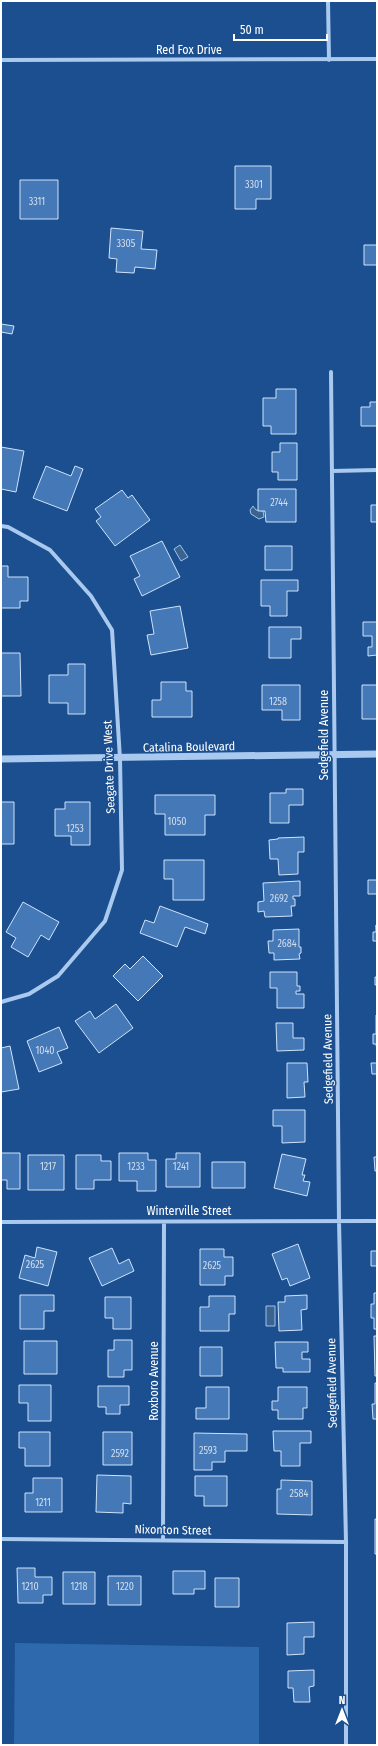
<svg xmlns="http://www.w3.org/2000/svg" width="378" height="1746" font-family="'Fira Sans Condensed',sans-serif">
<rect width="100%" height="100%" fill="#1b4f8f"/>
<path fill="#2e69ad" d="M15,1643l244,4v98h-245z"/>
<path fill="#3c6290" stroke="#9cc4f0" d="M253,506l3,4 7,1 1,6 -5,2 -8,-5 -1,-4z
M180,545l8,12 -7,4 -7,-12z
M266,1306h9v20h-9z"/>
<path fill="#4478b7" stroke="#cfe3fa" d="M235,166h36v33h-15v10h-21z
M20,180h38v39h-38z
M111,228l32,3 -2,18 16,1 -2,19 -20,-2 -1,6 -18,-1 1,-13 -8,-1z
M364,245h13v20h-13z
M1,324l13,2 -2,8 -11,-2z
M276,389h20v45h-25v-8h-8v-28h13z
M370,402h7v24h-16v-19h9z
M280,443h17v37h-19v-8h-6v-20h8z
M1,447l23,4 -8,41 -15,-3z
M46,466l25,10 4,-10 8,3 -16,42 -34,-13z
M258,489h38v33h-30l-1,-11h-7z
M122,490l6,8 4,-3 18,25 -35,26 -19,-25 5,-4 -6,-8z
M371,505h6v17h-6z
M162,541l18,36 -38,19 -8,-17 6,-3 -10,-20z
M265,546h27v24h-27z
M1,566h7v11h20v24h-8v7h-19z
M261,580h37v11h-11v25h-17v-10h-9z
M180,606l8,42 -37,7 -4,-20 7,-1 -4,-23z
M363,622h14v33l-9,1v-9h4v-11h-9z
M269,627h32v12h-10v19h-22z
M1,653h19l1,43h-20z
M68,664h17v50h-17v-11h-19v-28h19z
M161,682h25v9h6v26h-40v-17h9z
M262,685h38v35h-18v-10h-20z
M362,685h15v34h-15z
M286,789h17v16h-14v18h-19v-30h16z
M155,795h60v20h-10v20h-40v-21h-10z
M1,802h13v42h-13z
M65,802h25v43h-19v-9h-16v-27h10z
M304,837v15h-6v22l-19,1 -1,-16h-8l-1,-19 9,-1v-1z
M164,860h40v40h-31v-21h-9z
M368,880h9v14h-9z
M300,881v15h-7v3h2v7h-4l1,10 -27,1 -1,-6 -6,1v-10l6,-1 -1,-18z
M23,902l36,20 -10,18 -8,-5 -13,22 -17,-10 5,-9 -10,-6z
M160,906l48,18 -3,10 -20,-7 -8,20 -37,-14 5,-13 9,3z
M376,925l1,16h-4v-9h3z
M299,929v18h2v6l-2,1 1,5 -26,1v-7h-5l-1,-12h5v-11z
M143,956l20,20 -25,25 -25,-25 12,-12 5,5z
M270,972h27v14h3v5h-4v3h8v14h-27v-20h-7z
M375,977h2v8h-2z
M116,1004l17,24 -34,25 -24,-32 15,-10 5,8z
M376,1015h1v36l-1,-7h-3v-10h3z
M276,1023h17v15h11v12l-27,1z
M59,1027l9,21 -11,4 5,11 -23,9 -12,-31z
M10,1046l9,43 -18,3v-44z
M287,1063h20l1,19h-4l1,15 -18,1z
M371,1063h6v11h-5z
M273,1110h32v32l-23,1v-17h-9z
M1,1153h19v36h-13v-9h-6z
M119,1153h29v7h8v31h-19v-10h-18z
M176,1153h24v34h-34v-28h10z
M282,1154l24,5 -4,16h3l-2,6 7,1 -3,14 -33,-8z
M28,1155h36v35h-36z
M76,1155h25v6h10v19h-17v9h-18z
M374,1157h3v14h-2z
M212,1162h33v26h-33z
M298,1244l12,34 -20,8 -3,-8 -5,2 -10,-26z
M37,1247l20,5 -9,34 -29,-8 6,-23 10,3z
M112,1248l7,16 10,-5 5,12 -32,15 -13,-28z
M200,1249h24v8h9v19h-8v9h-25z
M371,1251h6v15h-6z
M374,1293h3v36h-3v-11h-3v-14h3z
M20,1295h34v16h-10v18h-24z
M307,1295v14l-6,1 1,20 -23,1 -1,-29h7v-6z
M209,1296h26v18h-6v17h-29v-24h9z
M105,1297h26v32h-18v-11h-8z
M374,1336h3v40h-2z
M114,1340h18v30h-8v7h-16v-27h6z
M24,1341h33v33h-33z
M275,1342h33v10h-6v7h8v13h-27v-4h-7z
M200,1347h22v29h-22z
M375,1383h2v36h-4l-1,-15h3z
M19,1385h32v36h-23v-18h-9z
M98,1386h31v19h-9v9h-14v-7h-8z
M206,1387h23v32h-33v-11h10z
M278,1387h29v21h-4v11h-25v-9h-6v-9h6z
M273,1431h38v12h-11v23h-19v-15h-7z
M19,1432h31v34h-25v-18h-6z
M103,1432h29v33h-29z
M194,1433l53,1v17h-22v11h-13v8h-18z
M97,1475l34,1v28l-8,-1v10l-27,-1z
M195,1476h32v30h-23v-10h-9z
M33,1478h29v34h-37v-19h8z
M281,1480l31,1v34l-35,-1v-25h4z
M375,1519h2v35h-2z
M17,1568h18v9h17v18h-9v8h-25z
M173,1571h32v18h-11v5h-21z
M63,1572h32v32h-32z
M108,1576h33v29h-33z
M215,1578h24v29h-24z
M314,1622v15h-10v17l-17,1v-32z
M314,1670v16l-5,1 1,15h-16l-1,-14h-5v-17z"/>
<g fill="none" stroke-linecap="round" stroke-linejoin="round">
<path stroke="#a9c9ee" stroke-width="4" d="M328,1l1,59
M1,60l376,-1
M331,372l8,849 7,321v203
M332,471l45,-1
M1,526l7,1 42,23 41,46 21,34 8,129 2,111 -17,51 -47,55 -29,18 -28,8
M1,1222l376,-1
M1,1539l345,3
M163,1540l1,-318"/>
<path stroke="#a9c9ee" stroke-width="7" d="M1,759l376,-5"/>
</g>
<g text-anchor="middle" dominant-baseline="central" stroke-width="3" stroke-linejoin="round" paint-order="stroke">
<g font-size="10" fill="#d0dded">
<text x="254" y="185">3301</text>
<text x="37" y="202">3311</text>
<text x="126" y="244">3305</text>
<text x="279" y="503">2744</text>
<text x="278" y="702">1258</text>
<text x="177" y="822">1050</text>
<text x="75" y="829">1253</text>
<text x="279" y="899">2692</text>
<text x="287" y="944">2684</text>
<text x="45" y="1051">1040</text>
<text x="48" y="1167">1217</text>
<text x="136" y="1167">1233</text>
<text x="181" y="1167">1241</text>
<text x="35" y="1265">2625</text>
<text x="212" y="1266">2625</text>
<text x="208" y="1451">2593</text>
<text x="120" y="1454">2592</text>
<text x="299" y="1494">2584</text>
<text x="43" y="1503">1211</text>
<text x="30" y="1587">1210</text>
<text x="79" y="1587">1218</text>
<text x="125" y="1587">1220</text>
</g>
<g font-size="12" fill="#fff" stroke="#1b4f8f">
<text x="189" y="50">Red Fox Drive</text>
<text transform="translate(324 735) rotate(-90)">Sedgefield Avenue</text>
<text transform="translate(189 747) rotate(-1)">Catalina Boulevard</text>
<text transform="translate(109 767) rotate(-92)">Seagate Drive West</text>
<text transform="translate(328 1059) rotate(-91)">Sedgefield Avenue</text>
<text x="189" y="1211">Winterville Street</text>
<text transform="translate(154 1381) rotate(-90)">Roxboro Avenue</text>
<text transform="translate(332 1383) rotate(-91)">Sedgefield Avenue</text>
<text transform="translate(173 1530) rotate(1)">Nixonton Street</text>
</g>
</g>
<rect width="378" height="1746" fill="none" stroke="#ffffff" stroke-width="4"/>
<g transform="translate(342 1710)" stroke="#1b4f8f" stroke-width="3" paint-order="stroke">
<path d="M0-3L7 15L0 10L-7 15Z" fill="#ffffff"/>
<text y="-6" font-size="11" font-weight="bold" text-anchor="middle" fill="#ffffff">N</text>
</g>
<path d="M234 34v6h93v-6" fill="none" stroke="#ffffff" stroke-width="2"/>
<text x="240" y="34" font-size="12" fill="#ffffff" stroke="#1b4f8f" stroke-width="3" paint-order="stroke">50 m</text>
</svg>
